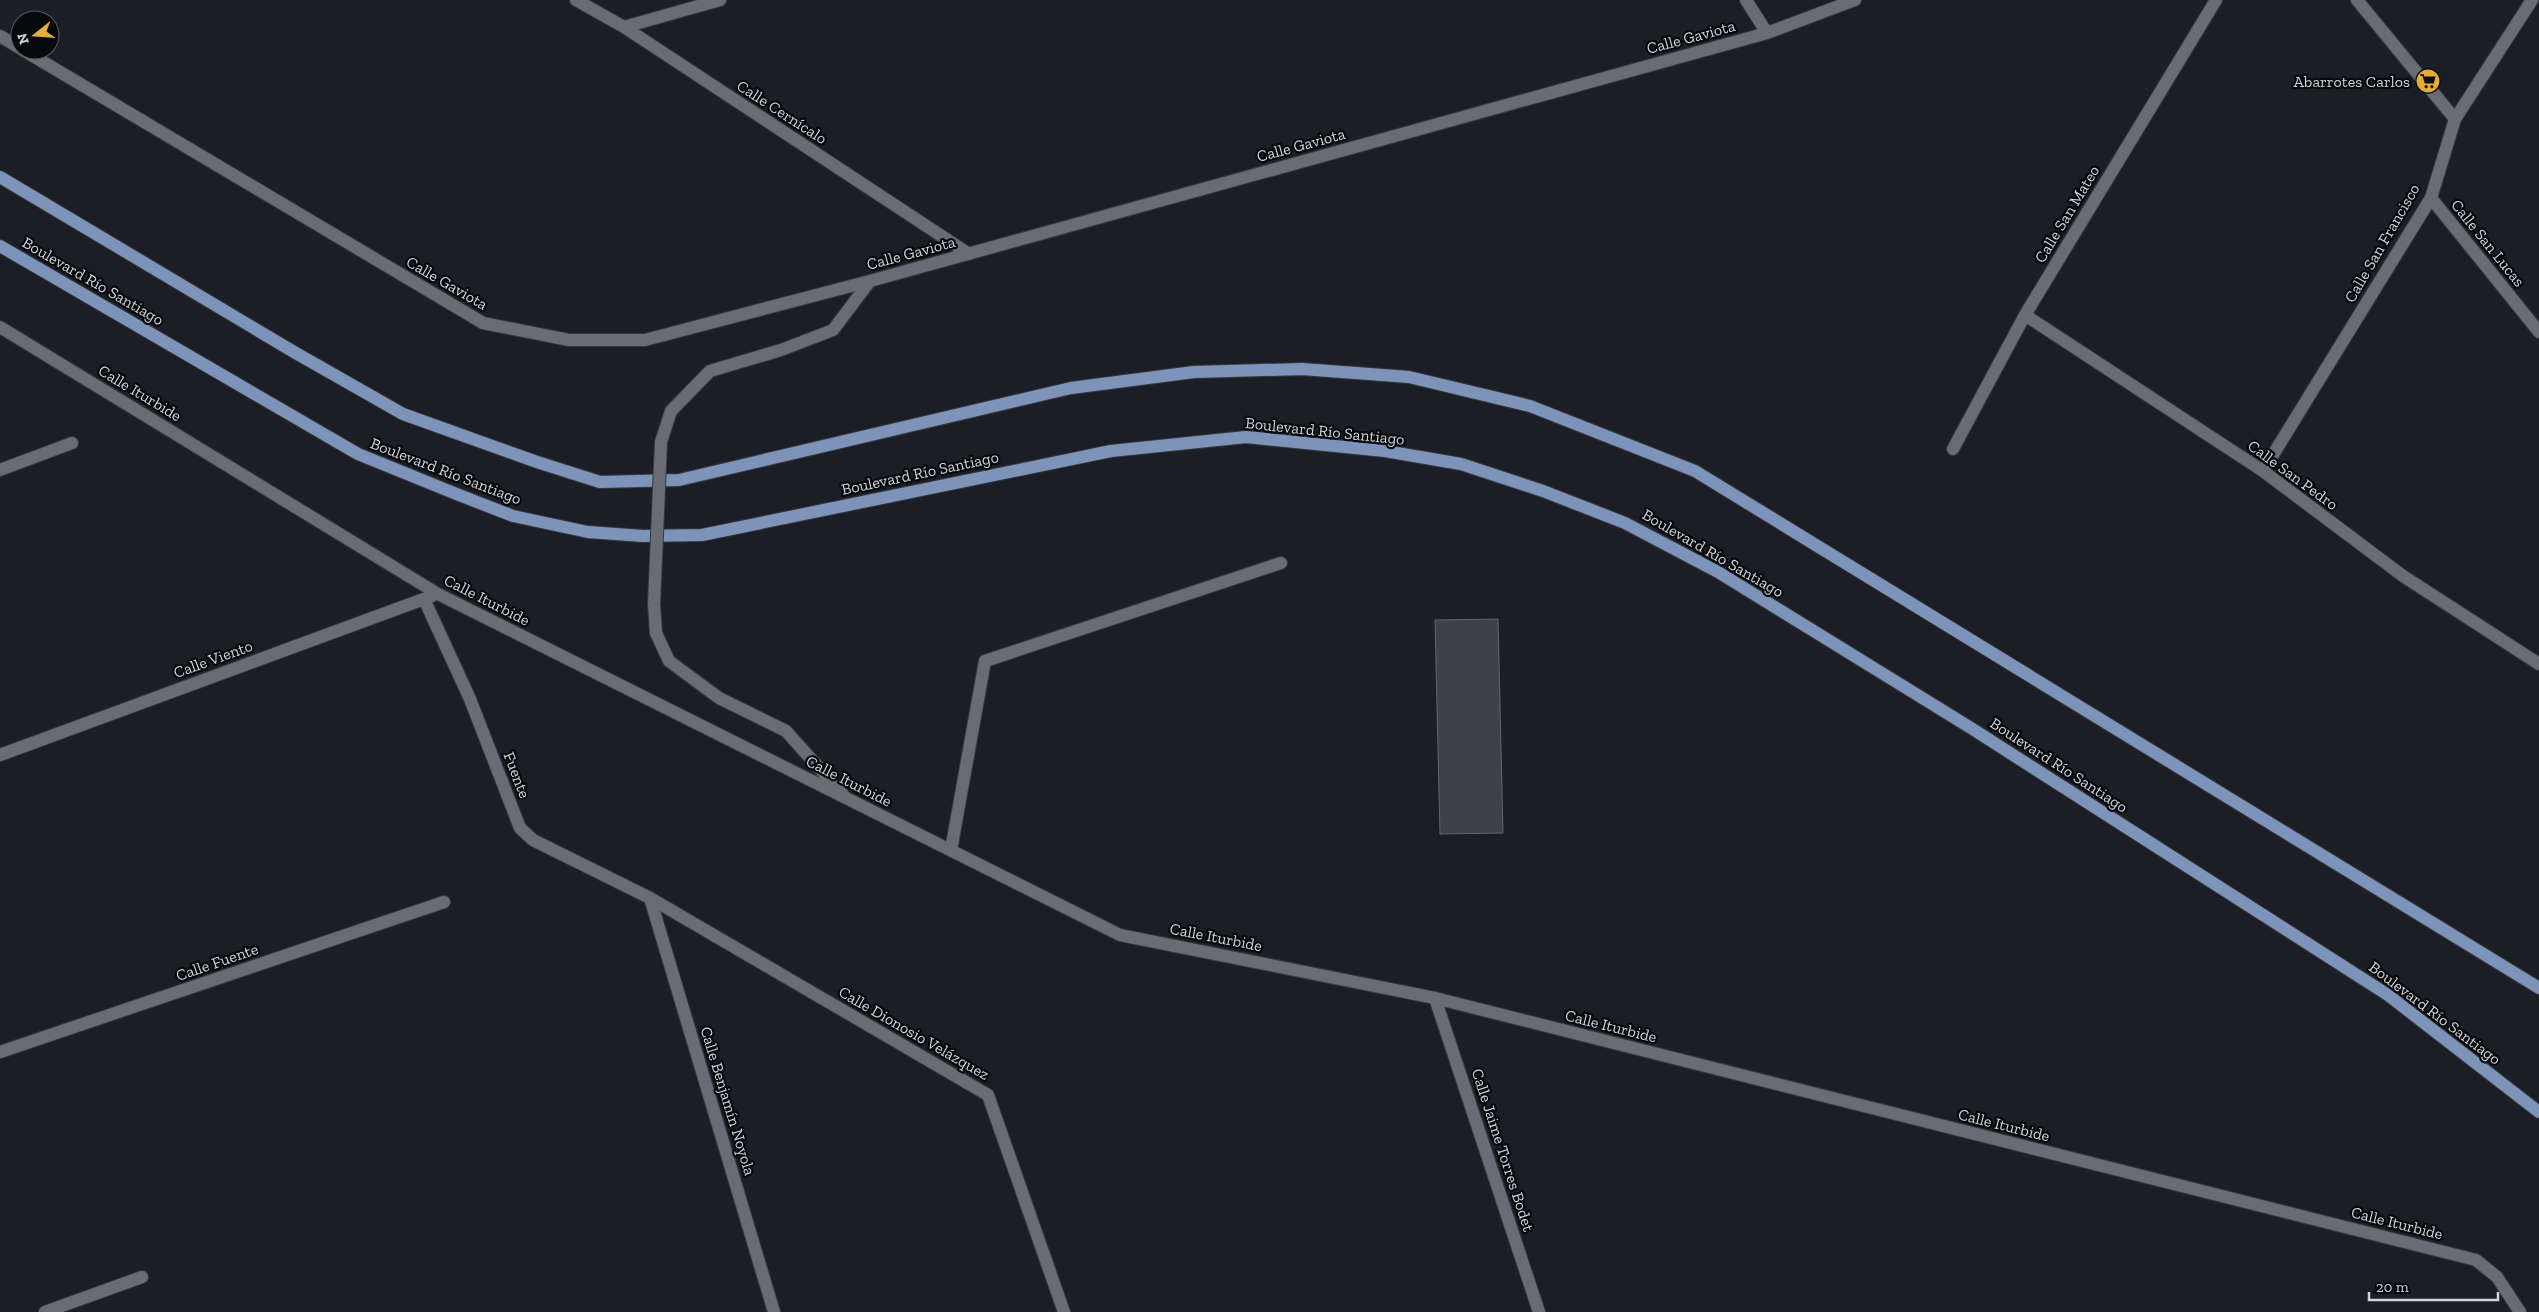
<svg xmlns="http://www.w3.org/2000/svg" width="2539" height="1312" font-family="'Zilla Slab',serif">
<rect width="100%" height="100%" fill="#1b1f25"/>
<path fill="#3d4148" stroke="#61666e" d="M1498,619l5,214 -63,1 -5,-214z"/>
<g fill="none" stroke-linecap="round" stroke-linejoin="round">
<defs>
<path id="service" d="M951,850l34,-189 296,-98"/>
<path id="minor" d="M576,0l48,27 345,227
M1746,0l21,33
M2357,0l98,119
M624,27l96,-27
M0,36l20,12
M23,50l460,273 86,17h76l225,-59 897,-248 88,-33
M2431,198l108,134
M2025,315l238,156 140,105 136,88
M661,442l10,-31 39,-40 71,-21 52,-20 37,-49
M1953,449l72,-134 191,-315
M0,470l72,-27
M2263,471l168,-273 24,-79 77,-119
M424,599l46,100 50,129 13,12 117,58 338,197 76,217
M654,604l2,29 13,28 50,37 67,33 58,65
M0,755l432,-159
M650,898l124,414
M1435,998l1041,262 21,17 23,35
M0,1052l444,-150
M45,1312l97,-35"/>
<path id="tertiary" d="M0,327l438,267 682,341 315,63 104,314"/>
<path id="primary" d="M0,177l294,175 109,62 134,48 63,20 79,-2 392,-92 123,-16 108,-3 107,8 121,29 165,65 844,517
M0,246l358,208 96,39 59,23 75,16 55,4 59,-1 409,-84 135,-14 139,14 76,13 82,27 82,32 93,49 253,156 417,267 151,117"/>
</defs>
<use href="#service" stroke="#373a3e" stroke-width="14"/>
<use href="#minor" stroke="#373a3e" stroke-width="14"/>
<use href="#tertiary" stroke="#373a3e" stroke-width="14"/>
<use href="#primary" stroke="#373a3e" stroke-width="14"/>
<use href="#service" stroke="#686c74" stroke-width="12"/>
<use href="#minor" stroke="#686c74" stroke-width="12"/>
<use href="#tertiary" stroke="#686c74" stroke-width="12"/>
<use href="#primary" stroke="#7e93ba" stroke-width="12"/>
<defs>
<path id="minor-bridge" d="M654,604l7,-162"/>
</defs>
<use href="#minor-bridge" stroke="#373a3e" stroke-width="14" stroke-linecap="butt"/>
<use href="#minor-bridge" stroke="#686c74" stroke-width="12"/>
</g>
<defs>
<symbol id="supermarket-disc" viewBox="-11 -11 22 22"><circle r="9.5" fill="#e5ad35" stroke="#07090c"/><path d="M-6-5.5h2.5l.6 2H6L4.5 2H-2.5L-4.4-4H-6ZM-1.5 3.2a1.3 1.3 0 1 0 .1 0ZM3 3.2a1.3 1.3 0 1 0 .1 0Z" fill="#111"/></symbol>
</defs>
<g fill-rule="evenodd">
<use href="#supermarket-disc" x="2414" y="67" width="28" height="28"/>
</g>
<g text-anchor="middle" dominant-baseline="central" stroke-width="4.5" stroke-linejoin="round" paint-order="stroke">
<g font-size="16" fill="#d1d4d8" stroke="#07090c">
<text transform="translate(1691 37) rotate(-15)">Calle Gaviota</text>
<text transform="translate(782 112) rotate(33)">Calle Cernícalo</text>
<text transform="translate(1301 145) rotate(-15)">Calle Gaviota</text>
<text transform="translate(2067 214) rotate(-59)">Calle San Mateo</text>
<text transform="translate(2382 243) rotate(-60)">Calle San Francisco</text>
<text transform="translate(2488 243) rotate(51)">Calle San Lucas</text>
<text transform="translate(911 253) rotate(-15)">Calle Gaviota</text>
<text transform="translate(93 281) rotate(30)">Boulevard Río Santiago</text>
<text transform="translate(447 283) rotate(30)">Calle Gaviota</text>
<text transform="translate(140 393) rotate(31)">Calle Iturbide</text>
<text transform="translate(1325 431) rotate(6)">Boulevard Río Santiago</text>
<text transform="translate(446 471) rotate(21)">Boulevard Río Santiago</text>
<text transform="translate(920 473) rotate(-12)">Boulevard Río Santiago</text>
<text transform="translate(2293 475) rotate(36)">Calle San Pedro</text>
<text transform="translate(1713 553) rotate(30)">Boulevard Río Santiago</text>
<text transform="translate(487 600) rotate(27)">Calle Iturbide</text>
<text transform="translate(213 659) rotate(-20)">Calle Viento</text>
<text transform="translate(2059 765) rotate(33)">Boulevard Río Santiago</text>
<text transform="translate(517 775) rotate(69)">Fuente</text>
<text transform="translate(849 781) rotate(27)">Calle Iturbide</text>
<text transform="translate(1216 937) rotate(11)">Calle Iturbide</text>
<text transform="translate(217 962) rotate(-19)">Calle Fuente</text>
<text transform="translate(2435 1013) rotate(37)">Boulevard Río Santiago</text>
<text transform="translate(1611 1026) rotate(14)">Calle Iturbide</text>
<text transform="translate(914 1033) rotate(30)">Calle Dionosio Velázquez</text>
<text transform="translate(728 1101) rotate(73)">Calle Benjamín Noyola</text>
<text transform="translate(2004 1125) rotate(14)">Calle Iturbide</text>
<text transform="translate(1503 1150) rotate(72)">Calle Jaime Torres Bodet</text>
<text transform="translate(2397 1223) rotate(14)">Calle Iturbide</text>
</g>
<g font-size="16" fill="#d1d4d8" stroke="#07090c" text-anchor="end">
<text x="2410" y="81">Abarrotes Carlos</text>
</g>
</g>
<g transform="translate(35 35) rotate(253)"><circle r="24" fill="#07090c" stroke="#585a5e"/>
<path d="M0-4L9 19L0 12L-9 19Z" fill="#e5ad35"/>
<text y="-8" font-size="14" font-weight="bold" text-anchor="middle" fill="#d1d4d8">N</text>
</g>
<path d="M2369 1292v8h129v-8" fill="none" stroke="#d1d4d8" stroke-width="2.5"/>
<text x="2376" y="1292" font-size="15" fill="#d1d4d8" stroke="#07090c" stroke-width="4" paint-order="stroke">20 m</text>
</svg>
